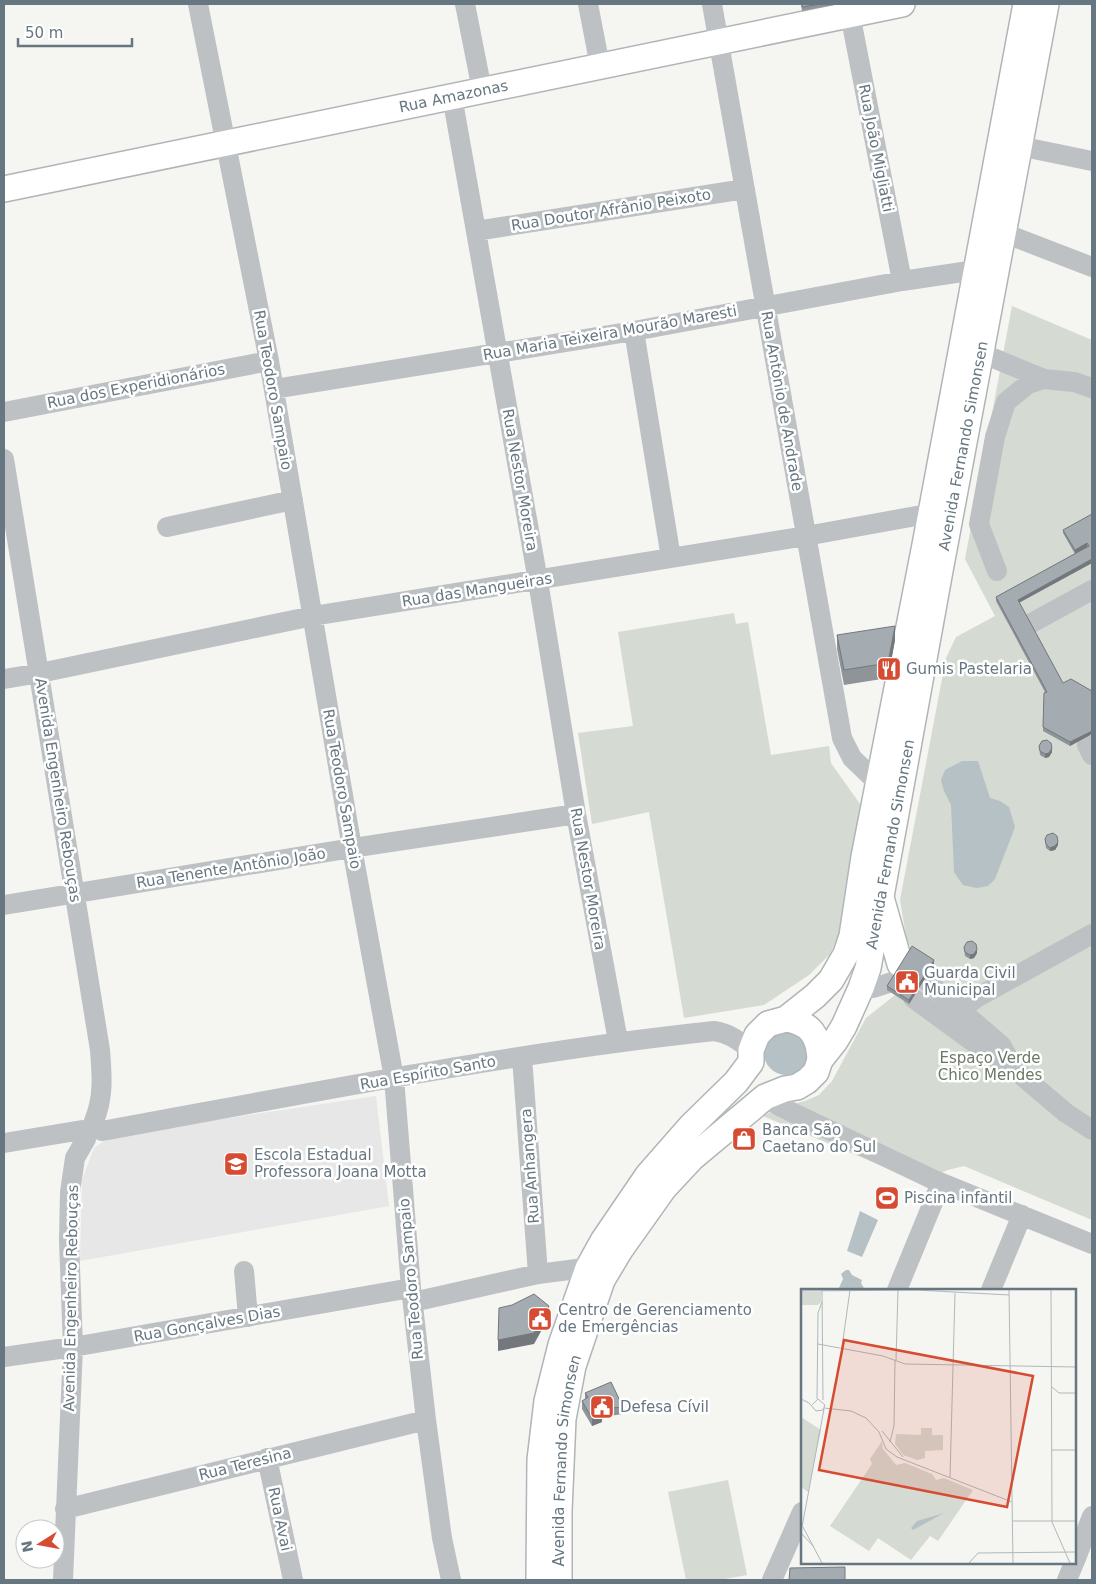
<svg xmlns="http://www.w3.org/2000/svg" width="1096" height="1584" font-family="'DejaVu Sans',sans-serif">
<rect width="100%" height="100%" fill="#f5f5f2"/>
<path fill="#e6e7e6" d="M376,1096l13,110 -309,55 2,-81 12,-32 11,-8 17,-6z"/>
<path fill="#d5dad2" d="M1012,306l80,34v880l-128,-54c-16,4 -26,5 -37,19l-164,-69 18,-9 24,-6 14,-6 13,-14 34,-63 29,-23 14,8 3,-53 -6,-13 -6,-37 46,-242 10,-21 39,-21 -30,-57z
M734,613l2,11 12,-2 23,133 58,-9 2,17 29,41 -19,126 -11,24 -21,21 -45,30 -80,13 -35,-206 -57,12 -14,-91 55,-7 -15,-94z
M728,1480l19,95 -28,5h-33l-18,-88z"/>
<path fill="#b5c1c4" d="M962,761h16l12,37 10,3 9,6 6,20 -20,52 -7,7 -11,2 -14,-3 -9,-13 -3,-67 -7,-14 -3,-11 4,-10z
M764 1053a22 22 0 1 1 44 0a22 22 0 1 1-44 0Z
M880,1189l19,7 -5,12 -19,-8z
M860,1211l18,9 -16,37 -15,-6z
M846,1270h3l3,5 10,5 -1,3 4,7h-27l5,-11 -2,-5z"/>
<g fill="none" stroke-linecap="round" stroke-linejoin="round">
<defs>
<g id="major">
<path id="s1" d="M4,189l898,-185"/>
<path d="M882,901l18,63"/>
<path d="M786,1019c25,4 33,17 34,41"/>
<path d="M539,1580l1,-120 7,-59 14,-56 27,-77 15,-27 45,-66 43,-49 45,-44 15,-20v-12l6,-15 11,-11 18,-5 29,-23 16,-16 15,-26 6,-18 12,-79 61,-312 101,-541"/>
<path id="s2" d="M559,1580v-69l4,-92 10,-53 29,-86 18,-30 44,-62 28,-30 73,-61 20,-8 12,-2 10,-6 9,-9 4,-12 15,-19 9,-15 17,-38 7,-20 71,-392 107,-572"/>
</g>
</defs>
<use href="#major" stroke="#b0b5b8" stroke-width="28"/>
<path stroke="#bdc1c4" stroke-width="20" d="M198,4l71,357 83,487 42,230 17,210 15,132 16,118 9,42
M465,4l17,86
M588,4l12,62
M712,4l130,734 10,20 27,26
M850,14l52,267
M452,96l86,485 38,233 42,227
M1019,146l73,15
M476,231l269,-42
M1004,233l88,34
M634,331l37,227
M981,353l63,26
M274,389l360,-58 268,-50 74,-11
M4,412l265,-51
M4,459l96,591c2,26 4,47 -6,71
M167,527l126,-27
M997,571l-18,-47 16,-87 11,-35 22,-18 16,-5 30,3 18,6
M1026,626l66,-36
M4,679l36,-6 273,-57 493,-80 138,-25
M1087,745l5,10
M4,905l348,-57 224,-34
M924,979l77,66 13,23
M861,988h12l19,-6
M913,998l93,68 9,4 51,43 26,17
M948,1023l12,-13 18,-13 114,-63
M522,1057l16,217
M765,1097l16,10 151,72 160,65
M102,1131c203,-37 406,-78 612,-100 15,2 25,10 37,19
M4,1143l78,-13
M244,1271l4,46
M897,1290l44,-107
M991,1290l31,-75
M413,1302l125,-28 62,-8
M4,1357l69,-10 338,-59
M267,1458l26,122
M65,1509l361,-89
M1075,1561l17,-45
M63,1580l10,-233 -4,-106 1,-49 5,-34 11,-19
M772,1580l30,-68
M1067,1580l7,-17"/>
<use href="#major" stroke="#fff" stroke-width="25"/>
</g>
<path fill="#8e9498" d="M801,4h38l-37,7z
M1092,514v49l-73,40 44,80 29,8v43l-22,12 -27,-15 1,-38 1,-1 -49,-91v-4l79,-43 -12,-21v-3z
M837,635l58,5 -7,38 -44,7 -7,-36z
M1039,746l13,6 -3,5 -4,1 -5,-3z
M1045,839l13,6 -3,5 -5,1 -4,-3z
M964,947l13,6 -3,5 -4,1 -5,-3z
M934,964l-25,40 -22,-14v-4z
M585,1393l38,14v7l-21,3v5l-10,4 -10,-17v-8l3,-1z"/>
<path fill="#74787c" d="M1087,543v4l-12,7v-4z
M1092,559v4l-74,40v-3z
M895,626v14l-7,38v-15z
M1092,731v3l-22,12v-4z
M1052,748v4l-3,5 -4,1v-4z
M1058,842v3l-3,5 -5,1v-3z
M977,949v4l-3,5 -4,1v-4z
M934,960v4l-25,40v-4z
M549,1306v11l-15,27 -36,7v-11z
M602,1415v7l-10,4v-8z"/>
<path fill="#a5acb1" stroke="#74787c" d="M802,4h18l-18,3z
M1092,514v45l-74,41 45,83 8,-4 21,12v40l-22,11 -27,-15 1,-34 3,-1 -51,-95 93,-51 -2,-3 -12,7 -12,-20z
M895,626l-7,37 -44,7 -7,-35z
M1047,740l4,3 1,5 -3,5 -4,1 -5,-3 -1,-5 3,-5z
M1053,833l4,3 1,6 -3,4 -5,2 -4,-4 -1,-5 2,-4z
M972,941l4,3 1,5 -3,5 -4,1 -5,-3 -1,-5 3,-5z
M912,946l22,14 -25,40 -22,-14z
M534,1294l15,12 -15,27 -36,7 1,-32 13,-3z
M611,1382l12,25 -22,2 1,6 -10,3 -10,-17 6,-4 -3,-4z
M845,1567v13h-56l1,-12z"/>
<defs>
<symbol id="restaurant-square" viewBox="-11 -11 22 22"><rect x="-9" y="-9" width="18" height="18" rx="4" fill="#d54c32" stroke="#fff"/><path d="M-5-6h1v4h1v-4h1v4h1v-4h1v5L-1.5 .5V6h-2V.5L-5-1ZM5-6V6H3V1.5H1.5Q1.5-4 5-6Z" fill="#fff"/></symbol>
<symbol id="civic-square" viewBox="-11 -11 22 22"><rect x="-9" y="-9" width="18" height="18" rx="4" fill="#d54c32" stroke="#fff"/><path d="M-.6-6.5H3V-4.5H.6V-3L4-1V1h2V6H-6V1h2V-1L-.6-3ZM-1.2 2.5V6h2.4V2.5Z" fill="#fff"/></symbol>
<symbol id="shop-square" viewBox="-11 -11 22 22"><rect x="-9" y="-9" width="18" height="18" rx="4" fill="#d54c32" stroke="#fff"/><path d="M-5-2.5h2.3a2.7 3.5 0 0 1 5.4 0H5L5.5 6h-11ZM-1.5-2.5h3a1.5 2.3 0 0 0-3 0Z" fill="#fff"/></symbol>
<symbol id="school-square" viewBox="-11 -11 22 22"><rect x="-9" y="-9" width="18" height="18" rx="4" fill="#d54c32" stroke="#fff"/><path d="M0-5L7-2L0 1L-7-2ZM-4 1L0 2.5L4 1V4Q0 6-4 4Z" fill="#fff"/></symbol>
<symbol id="stadium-square" viewBox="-11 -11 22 22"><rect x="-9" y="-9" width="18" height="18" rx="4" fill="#d54c32" stroke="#fff"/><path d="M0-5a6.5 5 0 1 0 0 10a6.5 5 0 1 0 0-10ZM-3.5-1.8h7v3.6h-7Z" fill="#fff"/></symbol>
</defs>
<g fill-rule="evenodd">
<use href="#restaurant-square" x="875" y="655" width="28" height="28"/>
<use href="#civic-square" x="893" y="968" width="28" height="28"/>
<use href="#shop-square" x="730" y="1125" width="28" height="28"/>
<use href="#school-square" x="222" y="1150" width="28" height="28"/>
<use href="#stadium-square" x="873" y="1184" width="28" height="28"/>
<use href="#civic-square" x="526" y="1305" width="28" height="28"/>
<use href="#civic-square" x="588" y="1393" width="28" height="28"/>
</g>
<g text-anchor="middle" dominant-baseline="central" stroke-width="5" stroke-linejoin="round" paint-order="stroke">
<g font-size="15" fill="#677781" stroke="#fff">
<text stroke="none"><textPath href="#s1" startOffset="459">Rua Amazonas</textPath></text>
<text transform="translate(876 148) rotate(79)">Rua João Migliatti</text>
<text transform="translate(611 210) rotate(-9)">Rua Doutor Afrânio Peixoto</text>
<text transform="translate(610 333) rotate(-10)">Rua Maria Teixeira Mourão Maresti</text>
<text transform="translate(136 386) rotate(-11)">Rua dos Experidionários</text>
<text transform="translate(273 390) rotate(80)">Rua Teodoro Sampaio</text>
<text transform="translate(782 401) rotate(80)">Rua Antônio de Andrade</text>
<text stroke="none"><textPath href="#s2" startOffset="1259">Avenida Fernando Simonsen</textPath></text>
<text transform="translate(520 480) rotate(80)">Rua Nestor Moreira</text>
<text transform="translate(477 590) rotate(-9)">Rua das Mangueiras</text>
<text transform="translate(342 789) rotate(80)">Rua Teodoro Sampaio</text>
<text transform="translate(58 790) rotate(81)">Avenida Engenheiro Rebouças</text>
<text stroke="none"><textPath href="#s2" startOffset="854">Avenida Fernando Simonsen</textPath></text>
<text transform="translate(231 868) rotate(-9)">Rua Tenente Antônio João</text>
<text transform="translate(588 879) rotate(80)">Rua Nestor Moreira</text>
<text transform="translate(428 1073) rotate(-10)">Rua Espírito Santo</text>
<text transform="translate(530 1166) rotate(-94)">Rua Anhangera</text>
<text transform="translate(411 1279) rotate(-95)">Rua Teodoro Sampaio</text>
<text transform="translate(71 1298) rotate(-89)">Avenida Engenheiro Rebouças</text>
<text transform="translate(207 1324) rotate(-10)">Rua Gonçalves Dias</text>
<text stroke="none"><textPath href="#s2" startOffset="120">Avenida Fernando Simonsen</textPath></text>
<text transform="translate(245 1464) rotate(-14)">Rua Teresina</text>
<text transform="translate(280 1519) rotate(78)">Rua Avai</text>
</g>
<g font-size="15" fill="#677781" stroke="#fff" text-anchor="start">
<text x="906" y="669">Gumis Pastelaria</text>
<text x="924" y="973">Guarda Civil<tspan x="924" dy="17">Municipal</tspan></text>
<text x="762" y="1130">Banca São<tspan x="762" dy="17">Caetano do Sul</tspan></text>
<text x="254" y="1155">Escola Estadual<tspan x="254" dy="17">Professora Joana Motta</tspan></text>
<text x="904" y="1198">Piscina infantil</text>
<text x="558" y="1310">Centro de Gerenciamento<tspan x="558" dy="17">de Emergências</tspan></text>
<text x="620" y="1407">Defesa Cívil</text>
</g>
<g font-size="15" fill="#6a7965" stroke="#fff">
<text x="990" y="1058">Espaço Verde<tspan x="990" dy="17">Chico Mendes</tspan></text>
</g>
</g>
<g transform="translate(801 1289)">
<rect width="275" height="275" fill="#f5f5f2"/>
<path d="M0,3h20v10l-3,3h-17zM0,128l20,13 -13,62 -7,-5zM120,139h11v7h11v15l-18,1v7l-8,2 -14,-5 -8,-11 1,-10 25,1zM81,152l1,8 13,16 9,-2 27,11 4,6 8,-2 29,12 -35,51 -8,-5 -19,24 -33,-22 -9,13 -39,-25 42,-62 -2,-5z" fill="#d5dad2"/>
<path d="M143,224l-31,17 -2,-2 6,-7z" fill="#b5c1c4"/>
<path fill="none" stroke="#afb8bb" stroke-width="1" d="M208,1l4,273M250,1l1,232 18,41M0,2l116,-1 92,5M21,2l1,109M17,55l65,12 22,8 171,3M41,58l8,-57M95,71l2,-70M251,98l7,6h17M0,110l8,4 7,8 7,-1 2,-5 -7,-6 -6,6M16,110l1,-86 4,-11M23,119l27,3 15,7 13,14 7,17 11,8 115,45M81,142l21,26M89,153l4,-16 1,-65M251,161h24M149,188l5,-184M211,232h64M1,238l22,-118M2,238l19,36M0,244l13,14M168,274l9,-10 98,-1"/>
<path fill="#d54c32" fill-opacity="0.15" stroke="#d54c32" stroke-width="2.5" d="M43,51l189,36 -26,131 -188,-37z"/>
<rect width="275" height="275" fill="none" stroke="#677781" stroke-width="2.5"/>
</g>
<rect width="1096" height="1584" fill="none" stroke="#677781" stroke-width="10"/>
<g transform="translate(40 1544) rotate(259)"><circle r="24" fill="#ffffff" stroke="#c2c9cd"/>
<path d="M0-4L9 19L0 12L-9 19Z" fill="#d54c32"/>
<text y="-8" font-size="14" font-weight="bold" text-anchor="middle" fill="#677781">N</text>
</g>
<path d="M18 38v8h114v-8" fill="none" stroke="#677781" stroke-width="2.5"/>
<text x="25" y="38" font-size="15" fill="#677781" stroke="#ffffff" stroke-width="4" paint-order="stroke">50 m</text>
</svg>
